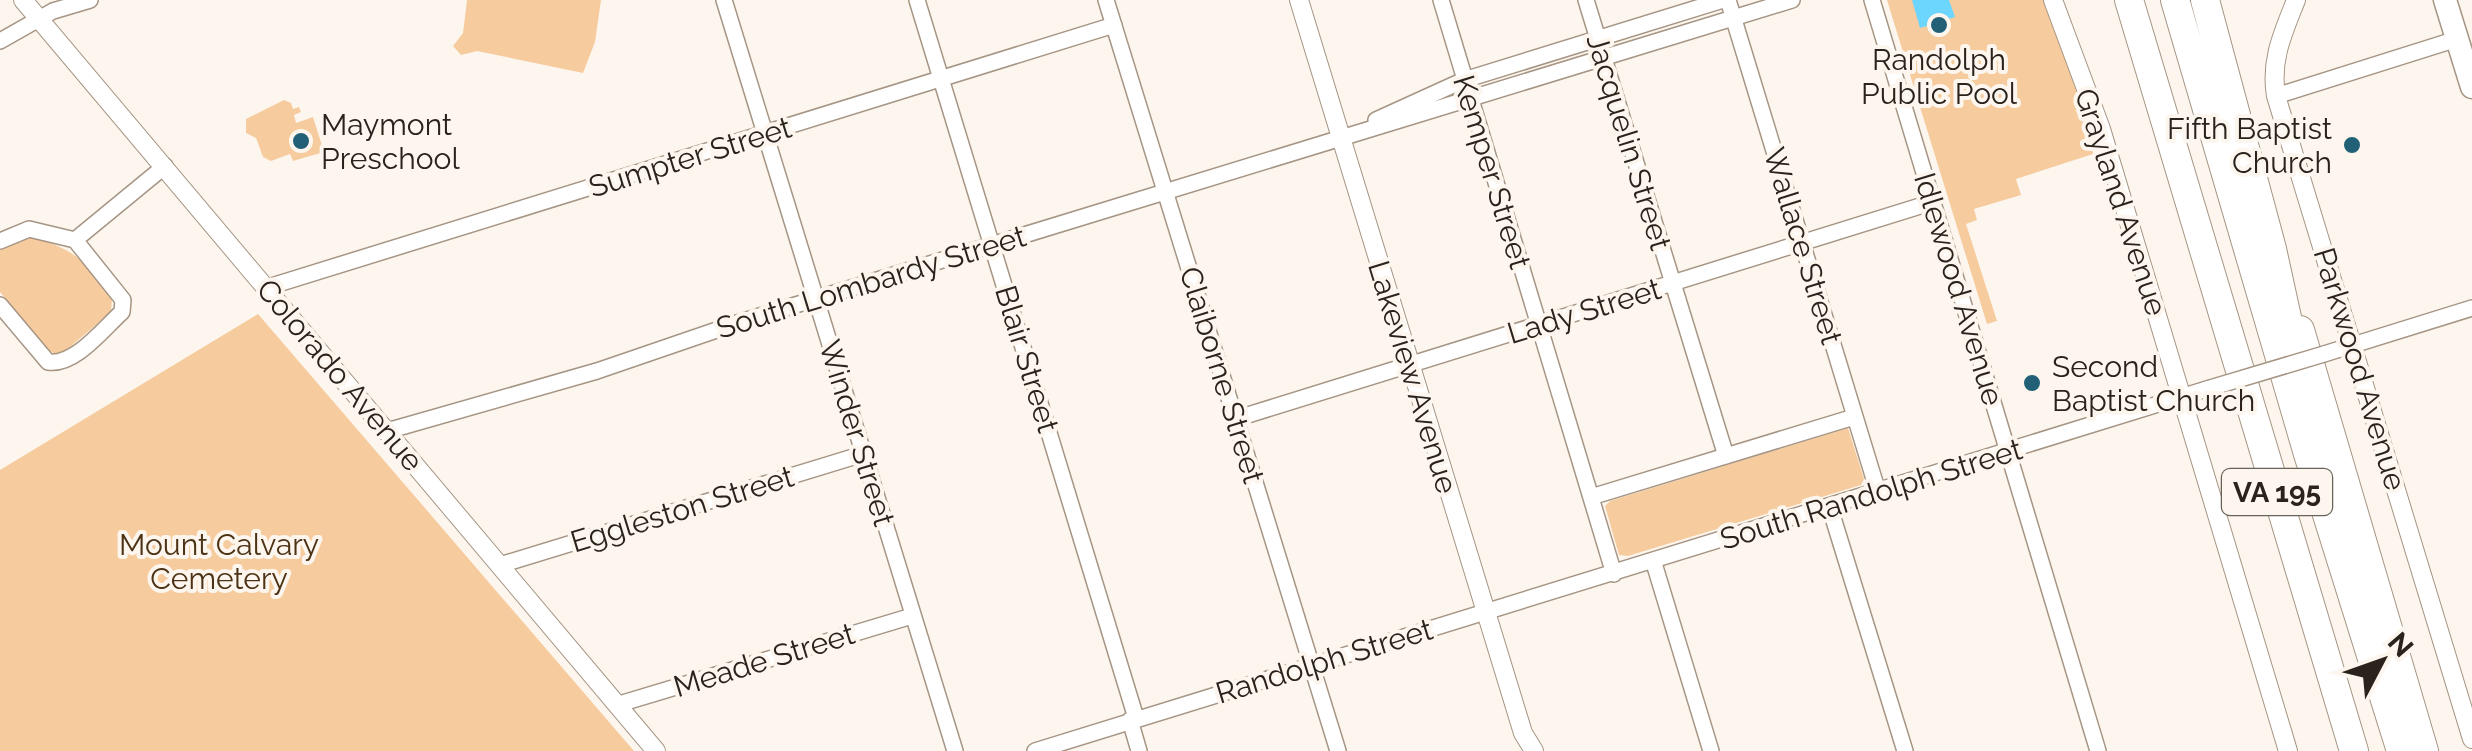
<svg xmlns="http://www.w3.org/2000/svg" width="2472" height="751" font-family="Raleway,sans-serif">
<rect width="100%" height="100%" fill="#fdf6ee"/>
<path fill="#f6cc9f" d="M467,0h134l-6,42 -12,31 -106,-22 -16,4 -8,-9 10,-13z
M1887,0h158l48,135v19l-77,25 5,16 -47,14 3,11 -11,4 31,97 -10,3z
M284,100l7,3 2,6 6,-2 2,5 -7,3 2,8 17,-6 11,35 -31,9 -3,-7 -19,7 -8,-4 -7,-19 -10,-5v-14z
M31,237c49,14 50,23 81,61l-1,14 -48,41 -8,1 -8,-5 -47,-57v-43l18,-10z
M258,314l376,437h-634v-281z
M1848,428l16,51 -3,6 -233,71 -9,-1 -14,-49 5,-5z"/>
<path fill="#6dd6fe" d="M1912,0h37l6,17 -35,11z"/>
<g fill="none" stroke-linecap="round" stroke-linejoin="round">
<defs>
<path id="minor" d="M724,0l231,751
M917,0l219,718
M1106,0l232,751
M1441,0l173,574
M1586,0l140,456
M1728,0l150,492
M1872,0l226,751
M0,41l53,-30 37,-11
M2276,96l181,-57
M1376,120l88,-40 259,-80
M75,240l90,-74
M0,241l29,-12 46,11 48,60 -1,12c-19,17 -47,54 -74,50l-48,-57
M265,288l849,-263
M2324,354l148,-46
M1235,419l698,-217
M387,431l210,-60 143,-49 1052,-322
M1591,497l263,-80
M1830,508l75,243
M1653,560l58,191
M500,565l363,-111
M616,705l296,-89
M1130,720l9,31
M1035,751l1175,-363"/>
<path id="tertiary" d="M23,0l633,751
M1299,0l224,733 11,18
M2053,0l48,129 187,622
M2296,0c-13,33 -26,60 -20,96l196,643"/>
<path id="primary" d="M2445,0l27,87"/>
<path id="motorway" d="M2129,0l225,751
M2175,0l133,454 93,297
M2205,0l67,249 21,96
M2300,330l124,421"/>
</defs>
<use href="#minor" stroke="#a69584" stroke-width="18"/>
<use href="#tertiary" stroke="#a69584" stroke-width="20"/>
<use href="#primary" stroke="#a69584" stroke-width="25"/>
<use href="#motorway" stroke="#a69584" stroke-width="30"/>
<use href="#minor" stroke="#fff" stroke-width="15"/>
<use href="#tertiary" stroke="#fff" stroke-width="18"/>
<use href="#primary" stroke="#fff" stroke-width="22"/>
<use href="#motorway" stroke="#fff" stroke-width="28"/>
<defs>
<path id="minor-bridge" d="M2210,388l114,-34"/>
</defs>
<use href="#minor-bridge" stroke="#a69584" stroke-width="18" stroke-linecap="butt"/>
<use href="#minor-bridge" stroke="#fff" stroke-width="15"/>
</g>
<g fill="#226077" stroke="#fdf6ee" stroke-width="4">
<circle cx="1939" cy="25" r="10"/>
<circle cx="301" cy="141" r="10"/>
<circle cx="2352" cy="145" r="10"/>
<circle cx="2032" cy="383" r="10"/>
</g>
<g text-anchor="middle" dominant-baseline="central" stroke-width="8" stroke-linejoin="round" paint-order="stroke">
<rect fill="#fdf6ee" stroke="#69625b" stroke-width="2.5" x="2222" y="469" width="110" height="46" rx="8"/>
<g font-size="28" font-weight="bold" fill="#2a231c">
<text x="2277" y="492">VA 195</text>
</g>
<g font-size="30" fill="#2a231c" stroke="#fdf6ee" text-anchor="start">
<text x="1939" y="59" text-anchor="middle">Randolph<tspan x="1939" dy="34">Public Pool</tspan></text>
<text x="321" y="124">Maymont<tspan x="321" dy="34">Preschool</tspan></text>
<text x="2332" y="128" text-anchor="end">Fifth Baptist<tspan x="2332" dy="34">Church</tspan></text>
<text x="2052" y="366">Second<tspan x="2052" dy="34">Baptist Church</tspan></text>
</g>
<g font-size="30" fill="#2a231c" stroke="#fdf6ee">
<text transform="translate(1629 142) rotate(73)">Jacquelin Street</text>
<text transform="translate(690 157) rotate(-17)">Sumpter Street</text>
<text transform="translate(1492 172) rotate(73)">Kemper Street</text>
<text transform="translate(2121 202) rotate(72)">Grayland Avenue</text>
<text transform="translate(1803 246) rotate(73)">Wallace Street</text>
<text transform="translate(871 282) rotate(-17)">South Lombardy Street</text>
<text transform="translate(1959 289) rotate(73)">Idlewood Avenue</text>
<text transform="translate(1584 311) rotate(-17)">Lady Street</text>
<text transform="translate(1027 359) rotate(73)">Blair Street</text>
<text transform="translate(2360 369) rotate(73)">Parkwood Avenue</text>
<text transform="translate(340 375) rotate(50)">Colorado Avenue</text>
<text transform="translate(1222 375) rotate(73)">Claiborne Street</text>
<text transform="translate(1413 377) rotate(73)">Lakeview Avenue</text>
<text transform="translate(857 433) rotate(73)">Winder Street</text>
<text transform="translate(1871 494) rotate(-17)">South Randolph Street</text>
<text transform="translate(682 509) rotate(-17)">Eggleston Street</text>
<text transform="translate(764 660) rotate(-17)">Meade Street</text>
<text transform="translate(1324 661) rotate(-17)">Randolph Street</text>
</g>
<g font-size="30" fill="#4d3316" stroke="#fdf6ee">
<text x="219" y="544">Mount Calvary<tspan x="219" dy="34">Cemetery</tspan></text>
</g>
</g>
<g transform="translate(2382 661) rotate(49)" stroke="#fdf6ee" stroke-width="8" paint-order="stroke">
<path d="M0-8L18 38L0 25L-18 38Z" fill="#2a231c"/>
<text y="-15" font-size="28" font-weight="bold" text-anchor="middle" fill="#2a231c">N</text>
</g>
</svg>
